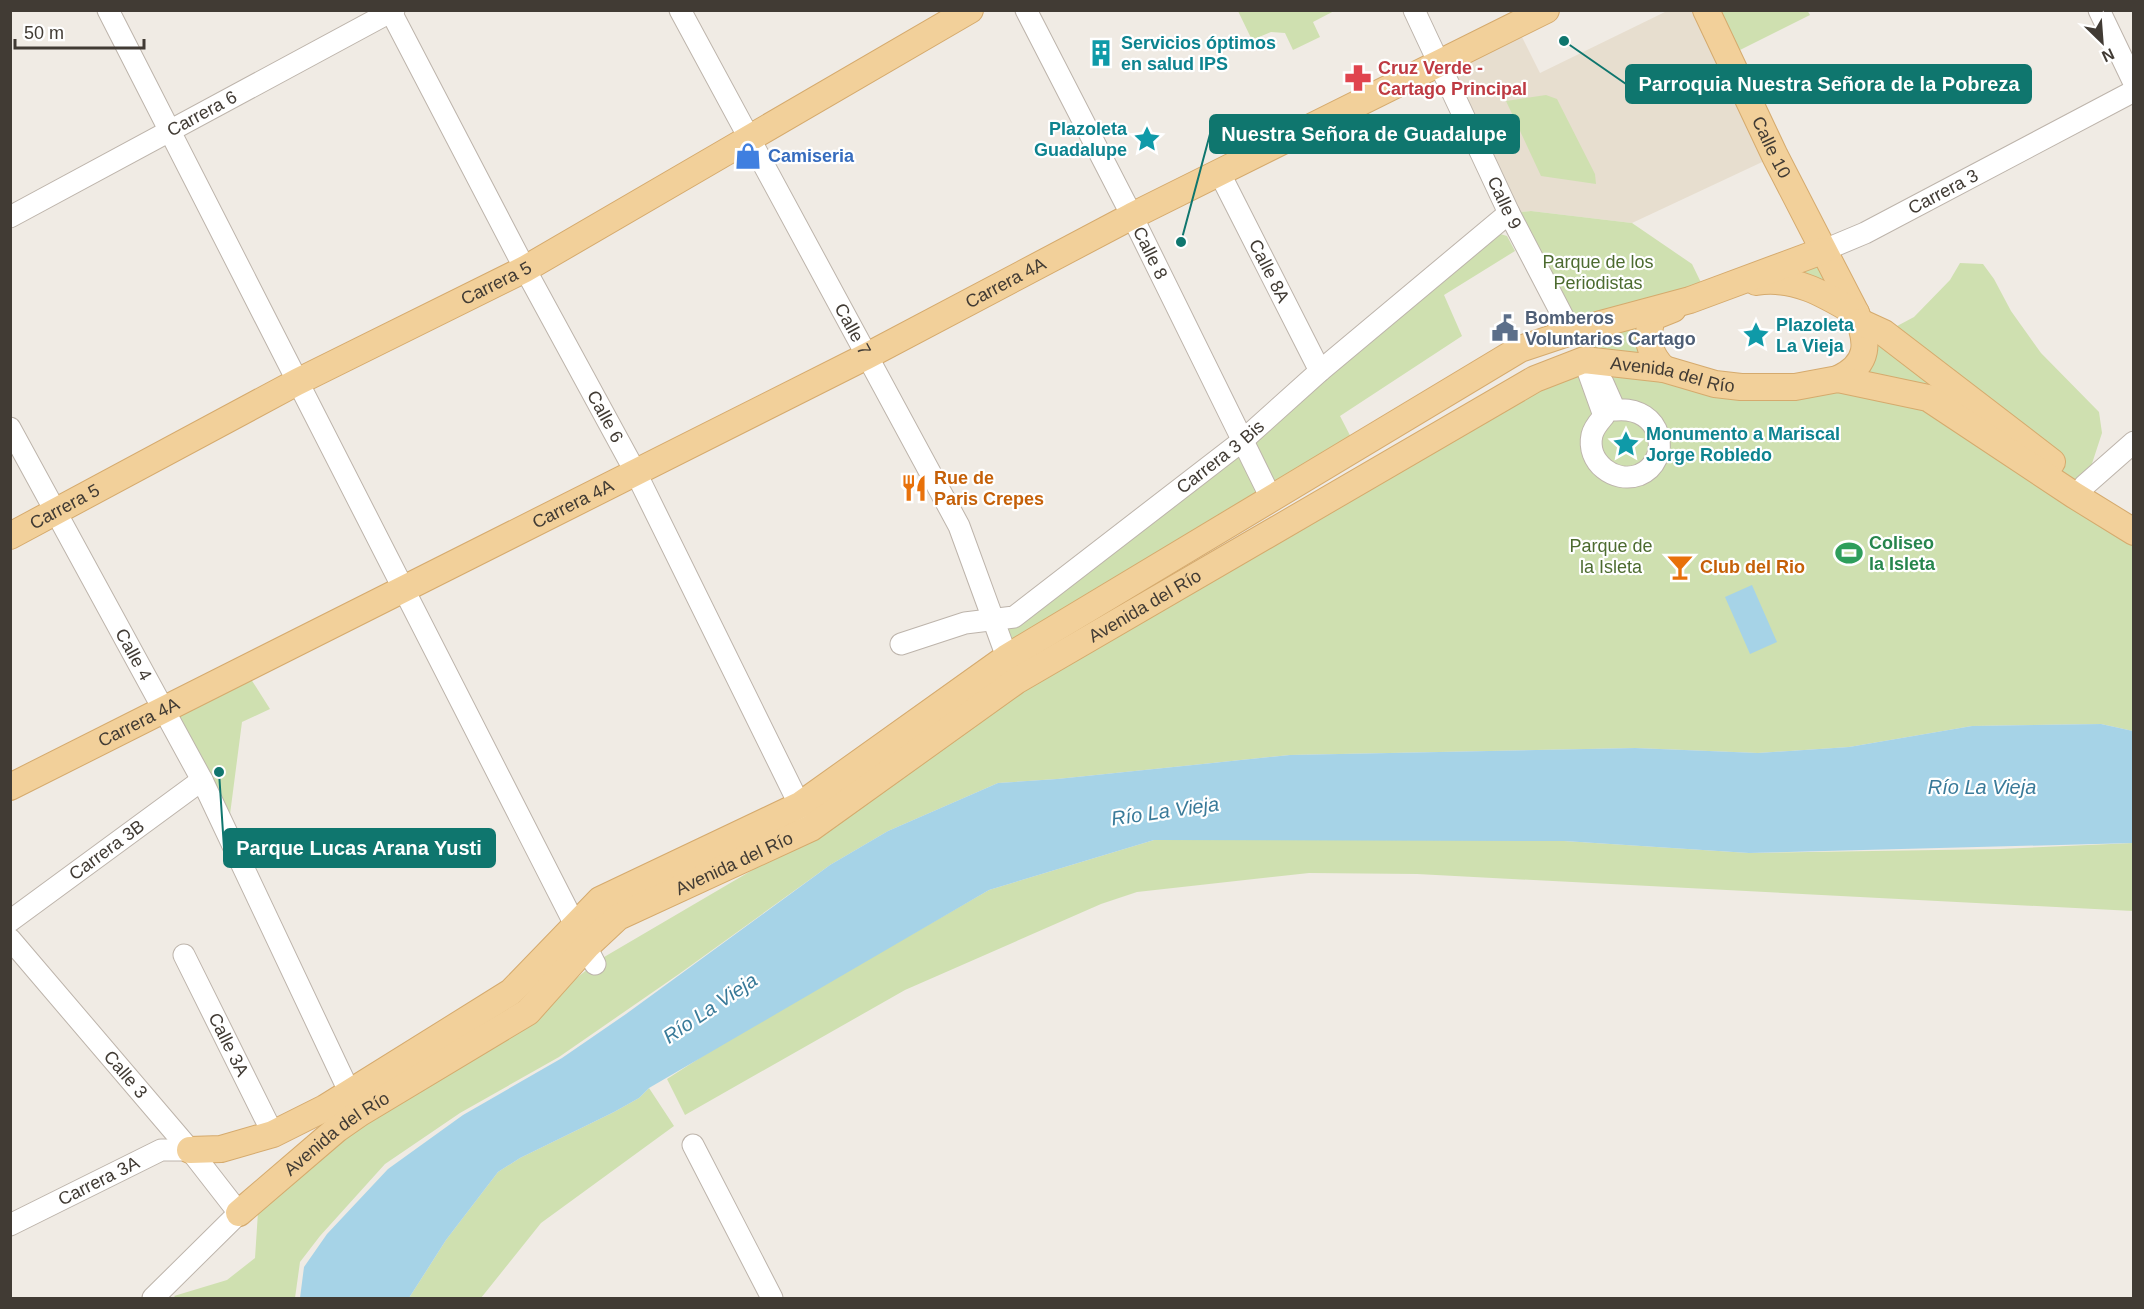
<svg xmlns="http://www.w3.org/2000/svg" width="2144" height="1309" font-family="Arial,sans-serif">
<rect width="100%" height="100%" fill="#f0ebe4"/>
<path fill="#e7decf" d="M1667,11h39l69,145 -143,67 -101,-12 -22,2 -71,-150 78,-38 24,48z"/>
<path fill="#cfe0b0" d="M1336,10l-23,12 7,15 -27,13 -8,-17 -14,-1 -19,8 -14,-29z
M1807,10l3,5 -82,41 -22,-45z
M1546,95l11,4 38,75 1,10 -55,-8 -35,-75z
M1531,211l101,12 60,41 15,31 115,-44 34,62 -88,-33 -115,38 11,51 157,14 63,-50 30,-16 36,-37 10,-17 23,1 11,15 17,32 30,42 58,59 3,21 -17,52 13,10 35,37v199l-32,-7 -129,2 -123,21 -91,6 -123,-5 -345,7 -233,24 -59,4 -110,48 -58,34 -151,109 -120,83 -99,56 -75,51 -65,72 -20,26 -5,36h-119l-2,-2 53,-16 28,-22 3,-46 44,-48 199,-125 98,-79 174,-102 243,-177 567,-321 -74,-147z
M1487,230l20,6 8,15 -71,44 18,41 -122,80 16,31 -350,211 -14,-38 22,-3z
M249,676l21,33 -28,13 -13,100 -59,-111z
M1281,838l283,3 185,12 251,-4 133,-6v68l-716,-37 -108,-1 -172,19 -36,12 -196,86 -220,125 -18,-36 64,-41 258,-148 165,-50z
M649,1088l25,38 -133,97 -60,75h-72l37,-58 52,-68 22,-14 94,-46 25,-14z"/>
<path fill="#a6d3e7" d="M1752,585l25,57 -27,12 -25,-57z
M2101,724l32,7v112l-384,10 -185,-12 -410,-1 -165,50 -340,198 -10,10 -25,14 -94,46 -22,14 -52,68 -37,58h-109l4,-31 23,-33 61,-65 75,-54 99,-57 64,-44 204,-149 58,-34 110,-48 59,-4 233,-24 345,-7 123,5 91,-6 123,-21z"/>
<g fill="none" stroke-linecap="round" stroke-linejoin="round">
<defs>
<g id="minor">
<path d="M108,10l487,954"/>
<path id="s1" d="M390,10l135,259 111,204 170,345"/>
<path id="s2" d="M680,10l279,516 53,145"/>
<path id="s3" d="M1026,10l106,206 139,282"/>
<path id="s4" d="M1414,10l95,203 62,119"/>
<path d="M2099,10l35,73"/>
<path id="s5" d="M1219,172l101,199"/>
<path id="s6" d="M10,217l384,-207"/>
<path id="s7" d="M1822,251l43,-18 269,-142"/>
<path d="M1584,360l19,23 12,27c49,-5 58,51 24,65 -25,9 -53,-13 -47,-40 2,-8 7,-13 12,-19z"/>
<path id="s8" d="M10,428l192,352 154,326"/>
<path d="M2084,486l50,-44"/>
<path id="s9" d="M901,644l64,-21 49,-6 228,-176 78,-70 189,-158"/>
<path id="s10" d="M10,921l192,-141"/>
<path id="s11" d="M10,939l180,211 49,63 -86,85"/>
<path id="s12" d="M184,955l89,179"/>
<path d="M693,1145l79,153"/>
<path id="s13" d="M10,1225l151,-75h29"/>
</g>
<g id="major">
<path id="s14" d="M1706,10l69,146 81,157c13,29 14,51 -18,66"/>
<path d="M1756,282c38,-6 68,12 100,31"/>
<path d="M1860,322l24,11 168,129"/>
<path d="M1664,369c-15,-14 -19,-33 -11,-52l20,-8"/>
<path id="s15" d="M10,536l287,-154 228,-113 445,-259"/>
<path id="s16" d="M10,787l857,-431 265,-140 414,-206"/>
<path d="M190,1150l31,-1 52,-15 52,-26 186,-116 89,-92 200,-95 206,-147 514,-309 51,-17 119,-32 132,-49"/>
<path id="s17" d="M239,1213l98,-84 23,-16 168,-101 59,-66 31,-29 193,-89 205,-147 519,-302 49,-19 80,9 51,15 26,3h54l43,-8 90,19 146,97 60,37"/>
</g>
</defs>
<use href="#minor" stroke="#bdb4ab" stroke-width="23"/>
<use href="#major" stroke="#d5aa6d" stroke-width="28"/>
<use href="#minor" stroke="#fff" stroke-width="21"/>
<use href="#major" stroke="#f2d09a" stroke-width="26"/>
</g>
<defs>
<symbol id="building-bare" viewBox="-9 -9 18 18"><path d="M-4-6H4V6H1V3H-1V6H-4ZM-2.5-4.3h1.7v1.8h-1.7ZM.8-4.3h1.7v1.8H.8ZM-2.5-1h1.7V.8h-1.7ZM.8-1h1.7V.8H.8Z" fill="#0f9aa8" stroke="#fff" stroke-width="2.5" paint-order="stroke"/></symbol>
<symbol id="pharmacy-bare" viewBox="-9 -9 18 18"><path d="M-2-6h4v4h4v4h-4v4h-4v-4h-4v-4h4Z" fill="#e0444e" stroke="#fff" stroke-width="2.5" paint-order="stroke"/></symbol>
<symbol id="sight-bare" viewBox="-9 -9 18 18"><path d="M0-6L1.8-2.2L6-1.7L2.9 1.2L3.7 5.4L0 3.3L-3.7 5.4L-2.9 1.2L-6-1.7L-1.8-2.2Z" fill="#0f9aa8" stroke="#fff" stroke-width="2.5" paint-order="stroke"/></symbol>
<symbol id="shop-bare" viewBox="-9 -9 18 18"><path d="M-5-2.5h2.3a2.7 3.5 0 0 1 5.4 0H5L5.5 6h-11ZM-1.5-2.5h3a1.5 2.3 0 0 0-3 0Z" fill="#3f7fe0" stroke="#fff" stroke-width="2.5" paint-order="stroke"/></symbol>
<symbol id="civic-bare" viewBox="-9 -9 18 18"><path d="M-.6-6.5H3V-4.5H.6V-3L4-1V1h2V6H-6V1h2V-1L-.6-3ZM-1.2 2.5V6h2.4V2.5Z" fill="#5c6f8a" stroke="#fff" stroke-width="2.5" paint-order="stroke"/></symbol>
<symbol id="restaurant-bare" viewBox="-9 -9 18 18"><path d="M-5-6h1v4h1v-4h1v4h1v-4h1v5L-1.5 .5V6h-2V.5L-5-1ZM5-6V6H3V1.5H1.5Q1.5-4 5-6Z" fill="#e8710a" stroke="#fff" stroke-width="2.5" paint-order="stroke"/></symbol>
<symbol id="stadium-bare" viewBox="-9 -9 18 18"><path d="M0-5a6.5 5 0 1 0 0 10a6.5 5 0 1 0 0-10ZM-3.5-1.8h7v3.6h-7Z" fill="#2e9e5b" stroke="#fff" stroke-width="2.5" paint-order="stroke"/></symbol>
<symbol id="bar-bare" viewBox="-9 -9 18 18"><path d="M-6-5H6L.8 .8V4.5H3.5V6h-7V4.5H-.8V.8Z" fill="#e8710a" stroke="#fff" stroke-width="2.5" paint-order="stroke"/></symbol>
</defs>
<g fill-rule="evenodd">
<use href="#building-bare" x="1082" y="34" width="38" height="38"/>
<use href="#pharmacy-bare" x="1339" y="59" width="38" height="38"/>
<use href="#sight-bare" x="1128" y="120" width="38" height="38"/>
<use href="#shop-bare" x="729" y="137" width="38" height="38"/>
<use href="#civic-bare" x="1486" y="309" width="38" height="38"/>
<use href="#sight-bare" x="1737" y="316" width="38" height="38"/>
<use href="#sight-bare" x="1607" y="425" width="38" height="38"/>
<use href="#restaurant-bare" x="895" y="469" width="38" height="38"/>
<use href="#stadium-bare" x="1830" y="534" width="38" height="38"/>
<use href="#bar-bare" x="1661" y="548" width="38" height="38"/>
</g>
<g text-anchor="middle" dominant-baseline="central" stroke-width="4.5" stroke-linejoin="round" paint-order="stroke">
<g font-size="18" font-weight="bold" fill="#0d838f" stroke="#fff" text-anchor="start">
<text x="1121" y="43">Servicios óptimos<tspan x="1121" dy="21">en salud IPS</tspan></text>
<text x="1127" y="129" text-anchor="end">Plazoleta<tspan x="1127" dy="21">Guadalupe</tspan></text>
<text x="1776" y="325">Plazoleta<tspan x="1776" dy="21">La Vieja</tspan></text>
<text x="1646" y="434">Monumento a Mariscal<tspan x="1646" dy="21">Jorge Robledo</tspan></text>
</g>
<g font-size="18" font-weight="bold" fill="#be3a42" stroke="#fff" text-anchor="start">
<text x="1378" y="68">Cruz Verde -<tspan x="1378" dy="21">Cartago Principal</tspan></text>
</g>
<g font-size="18" fill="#413b34" stroke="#fff">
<text stroke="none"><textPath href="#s6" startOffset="218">Carrera 6</textPath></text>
<text stroke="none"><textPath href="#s14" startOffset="152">Calle 10</textPath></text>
<text stroke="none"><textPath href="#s7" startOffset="135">Carrera 3</textPath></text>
<text stroke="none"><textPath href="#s4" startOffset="213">Calle 9</textPath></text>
<text stroke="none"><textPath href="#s3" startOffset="273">Calle 8</textPath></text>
<text stroke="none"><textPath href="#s5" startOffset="111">Calle 8A</textPath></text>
<text stroke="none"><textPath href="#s15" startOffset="548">Carrera 5</textPath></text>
<text stroke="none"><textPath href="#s16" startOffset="1116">Carrera 4A</textPath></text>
<text stroke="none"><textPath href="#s2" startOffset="363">Calle 7</textPath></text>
<text stroke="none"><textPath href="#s17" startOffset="1692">Avenida del Río</textPath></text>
<text stroke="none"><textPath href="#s1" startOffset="460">Calle 6</textPath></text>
<text stroke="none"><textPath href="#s9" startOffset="378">Carrera 3 Bis</textPath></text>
<text stroke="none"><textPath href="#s16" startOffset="630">Carrera 4A</textPath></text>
<text stroke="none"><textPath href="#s15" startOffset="62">Carrera 5</textPath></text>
<text stroke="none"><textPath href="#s17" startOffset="1098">Avenida del Río</textPath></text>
<text stroke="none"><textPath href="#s8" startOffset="258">Calle 4</textPath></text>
<text stroke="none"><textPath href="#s16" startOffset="144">Carrera 4A</textPath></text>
<text stroke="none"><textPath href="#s10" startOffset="120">Carrera 3B</textPath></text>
<text stroke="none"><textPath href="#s17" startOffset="612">Avenida del Río</textPath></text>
<text stroke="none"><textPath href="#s12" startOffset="100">Calle 3A</textPath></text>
<text stroke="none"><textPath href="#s11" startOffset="178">Calle 3</textPath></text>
<text stroke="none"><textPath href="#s17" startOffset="126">Avenida del Río</textPath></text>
<text stroke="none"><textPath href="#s13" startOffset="99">Carrera 3A</textPath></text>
</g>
<g font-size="18" font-weight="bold" fill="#366cbe" stroke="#fff" text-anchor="start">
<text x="768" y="156">Camiseria</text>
</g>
<g font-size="18" fill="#4c6b2f" stroke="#fff">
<text x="1598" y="262">Parque de los<tspan x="1598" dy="21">Periodistas</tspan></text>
<text x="1611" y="546">Parque de<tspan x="1611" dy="21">la Isleta</tspan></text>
</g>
<g font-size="18" font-weight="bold" fill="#4e5e75" stroke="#fff" text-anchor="start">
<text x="1525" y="318">Bomberos<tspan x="1525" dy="21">Voluntarios Cartago</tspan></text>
</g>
<g font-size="18" font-weight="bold" fill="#c56008" stroke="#fff" text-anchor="start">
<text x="934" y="478">Rue de<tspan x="934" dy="21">Paris Crepes</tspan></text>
<text x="1700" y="567">Club del Rio</text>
</g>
<g font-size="18" font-weight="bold" fill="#27864d" stroke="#fff" text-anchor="start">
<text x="1869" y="543">Coliseo<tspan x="1869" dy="21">la Isleta</tspan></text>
</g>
<g font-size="20" font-style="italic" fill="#397a99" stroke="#fff">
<text x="1982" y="787">Río La Vieja</text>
<text transform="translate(1165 811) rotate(-8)">Río La Vieja</text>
<text transform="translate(710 1008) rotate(-34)">Río La Vieja</text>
</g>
</g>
<path fill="none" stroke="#0f766e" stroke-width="2" d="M1564 41L1626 84M1181 242L1210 134M219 772L224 848"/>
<g fill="#0f766e" stroke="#fff" stroke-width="2">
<circle cx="1564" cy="41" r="6"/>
<circle cx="1181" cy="242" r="6"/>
<circle cx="219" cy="772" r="6"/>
</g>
<g fill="#0f766e" stroke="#0f766e" stroke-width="2">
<rect x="1626" y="65" width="405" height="38" rx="6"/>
<rect x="1210" y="115" width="309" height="38" rx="6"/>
<rect x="224" y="829" width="271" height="38" rx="6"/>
</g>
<g font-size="20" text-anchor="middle" font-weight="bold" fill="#fff">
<text x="1829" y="91">Parroquia Nuestra Señora de la Pobreza</text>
<text x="1364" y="141">Nuestra Señora de Guadalupe</text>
<text x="359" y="855">Parque Lucas Arana Yusti</text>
</g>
<rect width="2144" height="1309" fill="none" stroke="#413b34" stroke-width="24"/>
<g transform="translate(2102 42) rotate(155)" stroke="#ffffff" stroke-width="4.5" paint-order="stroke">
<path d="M0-4.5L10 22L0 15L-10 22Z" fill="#413b34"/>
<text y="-9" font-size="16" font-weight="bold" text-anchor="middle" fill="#413b34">N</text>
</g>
<path d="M15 39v9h129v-9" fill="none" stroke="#413b34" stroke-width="3"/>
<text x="24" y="39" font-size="18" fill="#413b34" stroke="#ffffff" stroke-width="4.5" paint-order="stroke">50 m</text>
</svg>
